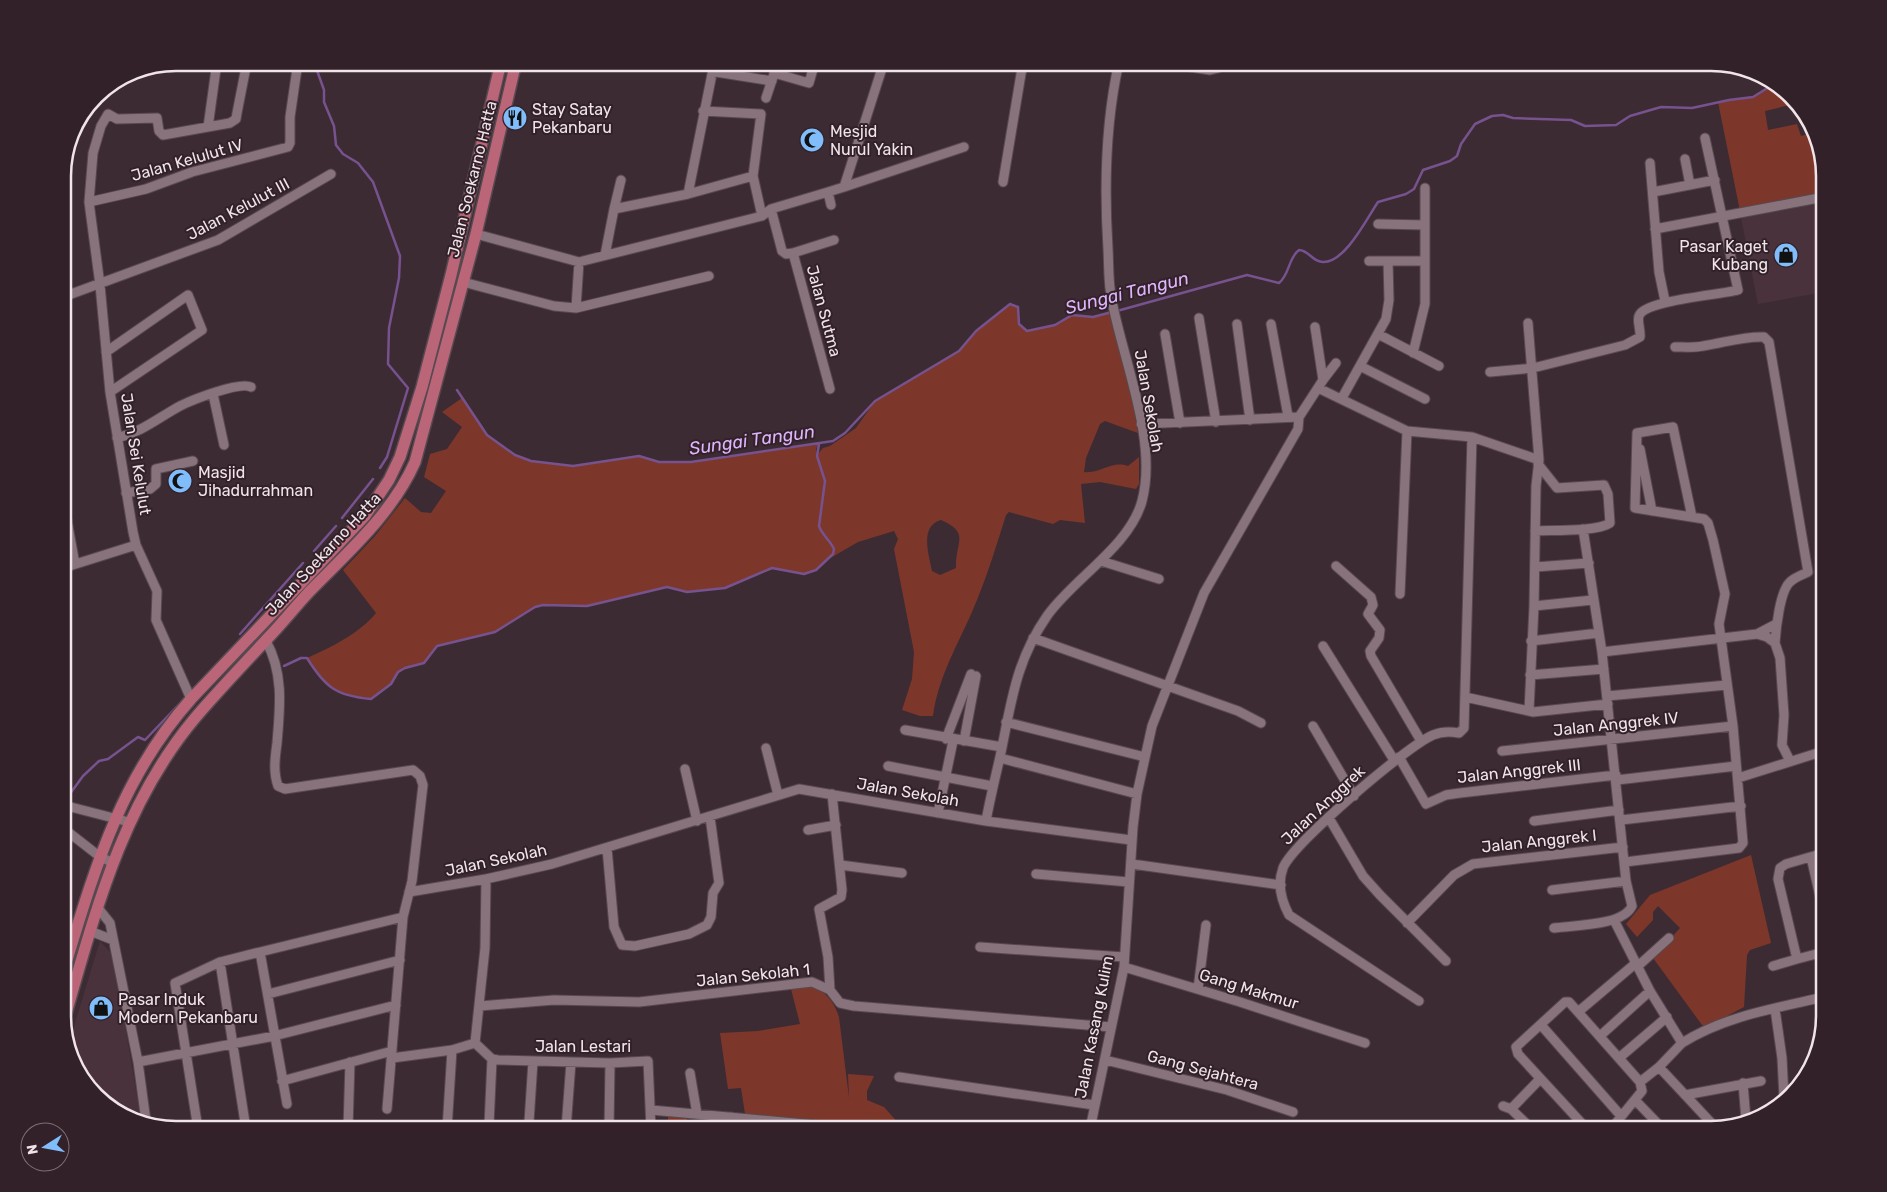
<svg xmlns="http://www.w3.org/2000/svg" width="1887" height="1192" font-family="Rubik,sans-serif">
<rect width="100%" height="100%" fill="#3d2b33"/>
<path fill="#4a323d" d="M1824,200v92l-66,12 -17,-87z
M100,941l10,11 6,21 25,147 -22,-6 -41,-41 -9,-30z"/>
<path fill="#7c372a" fill-rule="evenodd" d="M1774,84l20,20 -29,7 3,19 29,-6 4,12 12,-3 11,36v25l-84,17 -22,-109 35,-5z
M1010,304l8,3 1,17 8,7 28,-6 17,-10 21,2 18,-5 16,57 11,64 -33,-12 -5,3 -14,34 -2,14c17,2 27,-12 44,-6l11,-9v27l-3,5 -36,-7 -19,2 4,39 -25,-3 -7,4 -44,-12 -3,3c-10,32 -20,65 -34,97 -15,34 -34,66 -39,104h-13l-18,-6 10,-31 2,-27 -20,-103 4,-10 -4,-8 -36,11 -31,18 -11,10 -12,4 -32,-6 -47,20 -38,4 -20,-5 -80,19 -44,-1 -8,2 -40,25 -58,14 -13,17 -19,5 -8,6 -6,10 -20,15c-35,-3 -46,-12 -64,-41 23,-10 53,-25 69,-45l-33,-43 32,-34 30,-38 16,14 10,1 15,-22 -22,-14 6,-23 17,-5 15,-22 -20,-15 20,-14 25,37 28,20 16,6 42,5 66,-10 20,6h32l128,-19 -3,6 1,6 6,-7 7,-2 26,-18 19,-27 84,-50 17,-20zM941,520c30,13 14,22 15,48l-16,7 -8,-4c-3,-16 -13,-45 9,-51z
M1751,855l20,88 -21,7 -3,5 -3,52 -38,20 -4,-2 -49,-67 27,-30 -22,-22 -5,6v8l-16,17 -11,-13 24,-29z
M808,985c17,5 26,16 31,32l10,81 -1,-24 26,2 -7,15v9l17,7 16,18 -1,4h-46v-2l-36,-6 -72,-7 -4,-26 -13,1 -8,-56 38,-2 42,-7 -9,-35z
M668,1115l19,1 -1,13h-18z"/>
<g fill="none" stroke-linecap="round" stroke-linejoin="round">
<path stroke="#76528f" stroke-width="2.5" d="M314,62l10,28v12l10,24 2,19 7,9 15,9 15,19 27,74 -1,22 -10,50 -1,36 20,24 -21,69 -7,11
M1117,311l130,-36 32,8c11,-9 9,-25 20,-33 10,0 13,12 24,12 22,1 44,-44 55,-60l28,-8 8,-5 9,-19 27,-9 7,-5 4,-12 14,-20 17,-8 11,-1 10,3 58,2 14,6 31,-1 14,-9 31,-9 31,1 37,-8 24,-3 21,-13
M457,390l30,45 28,20 16,6 42,5 66,-10 20,6h32l142,-21 12,-8 30,-32 84,-50 17,-20 34,-27 8,3 1,17 8,7 28,-6 17,-10 21,2 19,-5
M342,518l31,-39
M314,551l22,-25
M240,634l63,-71
M284,666l17,-8h6c18,29 29,38 64,41l20,-15 7,-12 7,-4 19,-5 13,-17 58,-14 40,-25 8,-2 44,1 80,-19 20,5 38,-4 47,-20 32,6 12,-4 17,-16 1,-5c-4,-9 -12,-14 -15,-23l6,-45 -8,-25 2,-12
M64,802l19,-26 16,-15 9,-2 30,-22 7,3 40,-42"/>
<defs>
<path id="minor" d="M1158,62l52,8 8,-2 5,-6
M774,73l35,10 6,-21
M766,98l12,-36
M703,111l58,3 -8,62
M208,127l9,-65
M1685,159l5,26
M1650,163l9,109 6,29
M1003,182l20,-120
M844,187l120,-40
M1653,192l62,-12
M89,202l57,-13 46,-17 96,-25 2,-4v-26l8,-55
M831,205l-3,-13 16,-5 40,-125
M614,209l7,-29
M771,209l11,42 4,3 7,-1
M762,216l-9,-40 -65,18 24,-120 4,-2 56,9
M1378,224l47,1
M1655,229l169,-32
M476,234l103,28 183,-46 9,-7 57,-17
M605,255l9,-46 74,-15
M1369,261h56
M463,282l91,24 22,2 133,-32
M63,297l155,-57 113,-66
M576,308l3,-46
M1199,318l17,104
M1528,323l11,137
M1237,324l13,96
M1271,324l17,92
M1165,334l15,89
M1378,334l61,32
M1675,347c9,0 19,1 28,-1 21,-3 40,-10 61,-9l5,5 39,230c-6,3 -13,5 -18,10 -10,9 -14,46 -15,61
M106,352l82,-57 14,35 -92,62
M1413,353l12,-49v-116
M1360,366l65,33
M1490,372l43,-4 92,-23 15,-8c1,-7 -4,-18 0,-23 10,-14 79,-19 98,-24l-33,-152
M1323,380l13,-17
M1318,388l89,43
M830,389l-37,-136 41,-13
M213,394l11,51
M1342,398l44,-79 3,-19 -1,-39
M1299,417l24,-37 -8,-53
M117,438c25,-6 41,-20 63,-32 12,-6 60,-25 71,-19
M1640,449l12,62
M126,493l24,-4 6,-5v-15l37,-8
M63,499l12,65
M1535,531c17,-1 62,1 75,-8l-2,-29 -4,-9 -47,3 -19,-24
M1101,561l58,18
M1336,566l35,31 2,8 -5,9 12,16 -1,8 -9,13 1,5 50,85
M1535,567l54,-4
M63,568l73,-23
M1400,594l7,-163 65,6 67,23 -3,26 -2,120 -5,105
M1534,606l59,-6
M1757,634l19,-10
M1033,638l205,73 23,12
M266,641c18,32 14,67 11,102 -2,15 -4,29 1,43l7,3 128,-19 7,6 3,9 -11,96 -9,36 -16,192
M1531,641l68,-8
M1323,646l71,114
M1602,652l155,-18 10,3 8,6 5,15 4,57 -2,30 8,16
M1530,675l74,-6
M1607,696l120,-11
M1465,697l68,15 75,-8
M191,699l-35,-79 1,-29 -21,-46 -3,-13 -23,-140 -10,-107 -11,-83 4,-49 8,-27 7,-12 9,5 40,-1 2,13 4,4 67,-12 6,-4 1,-6 10,-51
M1006,722l139,35
M1313,726l41,70
M905,730l97,17
M946,739l25,-65
M964,741l12,-65
M766,748l12,47
M1502,751l231,-25
M1399,757l27,47 20,-9 14,-2 156,-18
M1000,758l137,36
M888,766l104,20
M685,769l12,52
M1738,778l86,-27
M1617,780l119,-14
M63,805l66,17
M938,813l15,-72
M1329,818l34,58 17,19 66,66
M1621,820l120,-14
M986,821c4,-22 9,-42 14,-64 11,-52 15,-95 47,-141 26,-37 83,-70 95,-115 16,-60 -19,-141 -30,-200 -4,-17 -3,-35 -4,-52 -4,-63 -3,-125 11,-187
M1534,821l85,-11
M63,828l36,28 14,7
M808,830l28,-5
M607,848l7,79 8,18 13,1 54,-12 18,-9 4,-8 2,-24 6,-10 -9,-66
M1824,853l-38,11 -6,4 -2,11 19,80 27,-7
M1811,857l13,57
M1625,862l114,-14 4,-5 -10,-117 -14,-102 6,-30 -12,-54 -5,-17 -4,-4 -69,-11 2,-75 36,-6 19,90
M1132,864l149,21
M840,865l62,8
M1036,874l93,8
M1552,890l74,-9
M409,892l77,-13 66,-15 247,-75 187,32 145,19
M98,908l12,15 28,139 8,59
M1407,923l47,-48 19,-11 150,-17
M1554,928c20,-3 69,-2 78,-22l-6,-25 -24,-229 -19,-123
M90,931l23,9
M980,947l144,10
M220,962l26,167
M1638,966l31,-28
M1773,966l24,-7
M1124,967l116,35 125,41
M1198,989l8,-64
M830,990l-2,-33 -9,-48 22,-12 1,-7 -10,-96
M268,994l132,-34
M1419,1001l-130,-86c-8,-15 -12,-31 -6,-47 10,-25 124,-122 150,-133 9,-4 16,-4 26,-2l5,-5 8,-291
M480,1006l74,-6 85,2 173,-20 18,8 10,13 14,3 257,21
M1775,1009l7,49 2,40
M1578,1012l62,70
M1541,1025l80,91
M1600,1036l50,-45
M475,1043l17,16 6,1 112,3 38,-2 3,68
M1682,1043c43,-27 94,-35 142,-46
M392,1058l60,-8 23,-7 10,-95 1,-69
M1619,1058l48,-41
M1105,1060l122,30 66,22
M138,1062l136,-26 122,-31
M1659,1067l57,61
M690,1073l7,41
M899,1077l195,28
M282,1081l110,-30
M1743,1083l3,37
M1685,1095l76,-14
M1636,1101l27,28
M287,1104l-27,-152 143,-35
M1503,1106l8,3 21,20
M1511,1109l29,-30
M651,1110l187,17 7,2
M529,1122l4,-61
M489,1125l3,-66
M1091,1126l14,3
M198,1129l-23,-146 45,-21 40,-10
M348,1129l2,-67
M447,1129l5,-79
M566,1129l5,-67
M609,1129l1,-66
M730,1129l1,-12
M1090,1129l34,-162 9,-140 4,-33 15,-68 52,-133 94,-164 1,-12 -158,7
M1587,1129l-69,-75 -2,-7 49,-45h4l9,10 58,-49
M1611,1129l31,-38 -2,-9 19,-15 23,-24 -32,-52 -36,-71"/>
<path id="major" d="M63,973c31,-101 56,-193 128,-274l174,-183 24,-36 11,-23 22,-70 29,-112 50,-213
M63,1024c31,-107 58,-218 132,-306 23,-27 47,-52 71,-78 15,-15 28,-32 43,-48 39,-40 83,-78 106,-130l61,-228 40,-172"/>
</defs>
<use href="#minor" stroke="#584950" stroke-width="11"/>
<use href="#major" stroke="#584950" stroke-width="14"/>
<use href="#minor" stroke="#88737c" stroke-width="9"/>
<use href="#major" stroke="#bb6678" stroke-width="11"/>
</g>
<defs>
<symbol id="restaurant-disc" viewBox="-11 -11 22 22"><circle r="9.5" fill="#80bdfa" stroke="#322129"/><path d="M-5-6h1v4h1v-4h1v4h1v-4h1v5L-1.5 .5V6h-2V.5L-5-1ZM5-6V6H3V1.5H1.5Q1.5-4 5-6Z" fill="#111"/></symbol>
<symbol id="mosque-disc" viewBox="-11 -11 22 22"><circle r="9.5" fill="#80bdfa" stroke="#322129"/><path d="M3.5-4.9A6 6 0 1 0 3.5 4.9A5 5 0 1 1 3.5-4.9Z" fill="#111"/></symbol>
<symbol id="shop-disc" viewBox="-11 -11 22 22"><circle r="9.5" fill="#80bdfa" stroke="#322129"/><path d="M-5-2.5h2.3a2.7 3.5 0 0 1 5.4 0H5L5.5 6h-11ZM-1.5-2.5h3a1.5 2.3 0 0 0-3 0Z" fill="#111"/></symbol>
</defs>
<g fill-rule="evenodd">
<use href="#restaurant-disc" x="501" y="104" width="28" height="28"/>
<use href="#mosque-disc" x="798" y="126" width="28" height="28"/>
<use href="#shop-disc" x="1772" y="241" width="28" height="28"/>
<use href="#mosque-disc" x="166" y="467" width="28" height="28"/>
<use href="#shop-disc" x="87" y="994" width="28" height="28"/>
</g>
<g text-anchor="middle" dominant-baseline="central" stroke-width="4" stroke-linejoin="round" paint-order="stroke">
<g font-size="16" fill="#f0e4e9" stroke="#322129" text-anchor="start">
<text x="532" y="109">Stay Satay<tspan x="532" dy="18">Pekanbaru</tspan></text>
<text x="830" y="131">Mesjid<tspan x="830" dy="18">Nurul Yakin</tspan></text>
<text x="1768" y="246" text-anchor="end">Pasar Kaget<tspan x="1768" dy="18">Kubang</tspan></text>
<text x="198" y="472">Masjid<tspan x="198" dy="18">Jihadurrahman</tspan></text>
<text x="118" y="999">Pasar Induk<tspan x="118" dy="18">Modern Pekanbaru</tspan></text>
</g>
<g font-size="16" fill="#f0e4e9" stroke="#322129">
<text transform="translate(187 160) rotate(-16)">Jalan Kelulut IV</text>
<text transform="translate(472 179) rotate(-76)">Jalan Soekarno Hatta</text>
<text transform="translate(238 209) rotate(-28)">Jalan Kelulut III</text>
<text transform="translate(824 311) rotate(75)">Jalan Sutma</text>
<text transform="translate(1149 401) rotate(80)">Jalan Sekolah</text>
<text transform="translate(136 454) rotate(81)">Jalan Sei Kelulut</text>
<text transform="translate(323 554) rotate(-47)">Jalan Soekarno Hatta</text>
<text transform="translate(1616 724) rotate(-6)">Jalan Anggrek IV</text>
<text transform="translate(1519 771) rotate(-6)">Jalan Anggrek III</text>
<text transform="translate(908 792) rotate(10)">Jalan Sekolah</text>
<text transform="translate(1323 805) rotate(-43)">Jalan Anggrek</text>
<text transform="translate(1539 841) rotate(-6)">Jalan Anggrek I</text>
<text transform="translate(496 860) rotate(-12)">Jalan Sekolah</text>
<text transform="translate(753 975) rotate(-6)">Jalan Sekolah 1</text>
<text transform="translate(1249 989) rotate(17)">Gang Makmur</text>
<text transform="translate(1094 1027) rotate(-79)">Jalan Kasang Kulim</text>
<text x="583" y="1046">Jalan Lestari</text>
<text transform="translate(1203 1070) rotate(15)">Gang Sejahtera</text>
</g>
<g font-size="18" font-style="italic" fill="#deb5fc" stroke="#322129">
<text transform="translate(1127 293) rotate(-14)">Sungai Tangun</text>
<text transform="translate(752 440) rotate(-8)">Sungai Tangun</text>
</g>
</g>
<path d="M0 0H1887V1192H0ZM176 71H1711A105 105 0 0 1 1816 176V1016A105 105 0 0 1 1711 1121H176A105 105 0 0 1 71 1016V176A105 105 0 0 1 176 71Z" fill="#322129" fill-rule="evenodd"/>
<path fill="none" stroke="#f0e4e9" stroke-width="2.5" d="M176 71H1711A105 105 0 0 1 1816 176V1016A105 105 0 0 1 1711 1121H176A105 105 0 0 1 71 1016V176A105 105 0 0 1 176 71Z"/>
<g transform="translate(45 1147) rotate(259)"><circle r="24" fill="#322129" stroke="#7e6f76"/>
<path d="M0-4L9 19L0 12L-9 19Z" fill="#80bdfa"/>
<text y="-8" font-size="14" font-weight="bold" text-anchor="middle" fill="#f0e4e9">N</text>
</g>
</svg>
